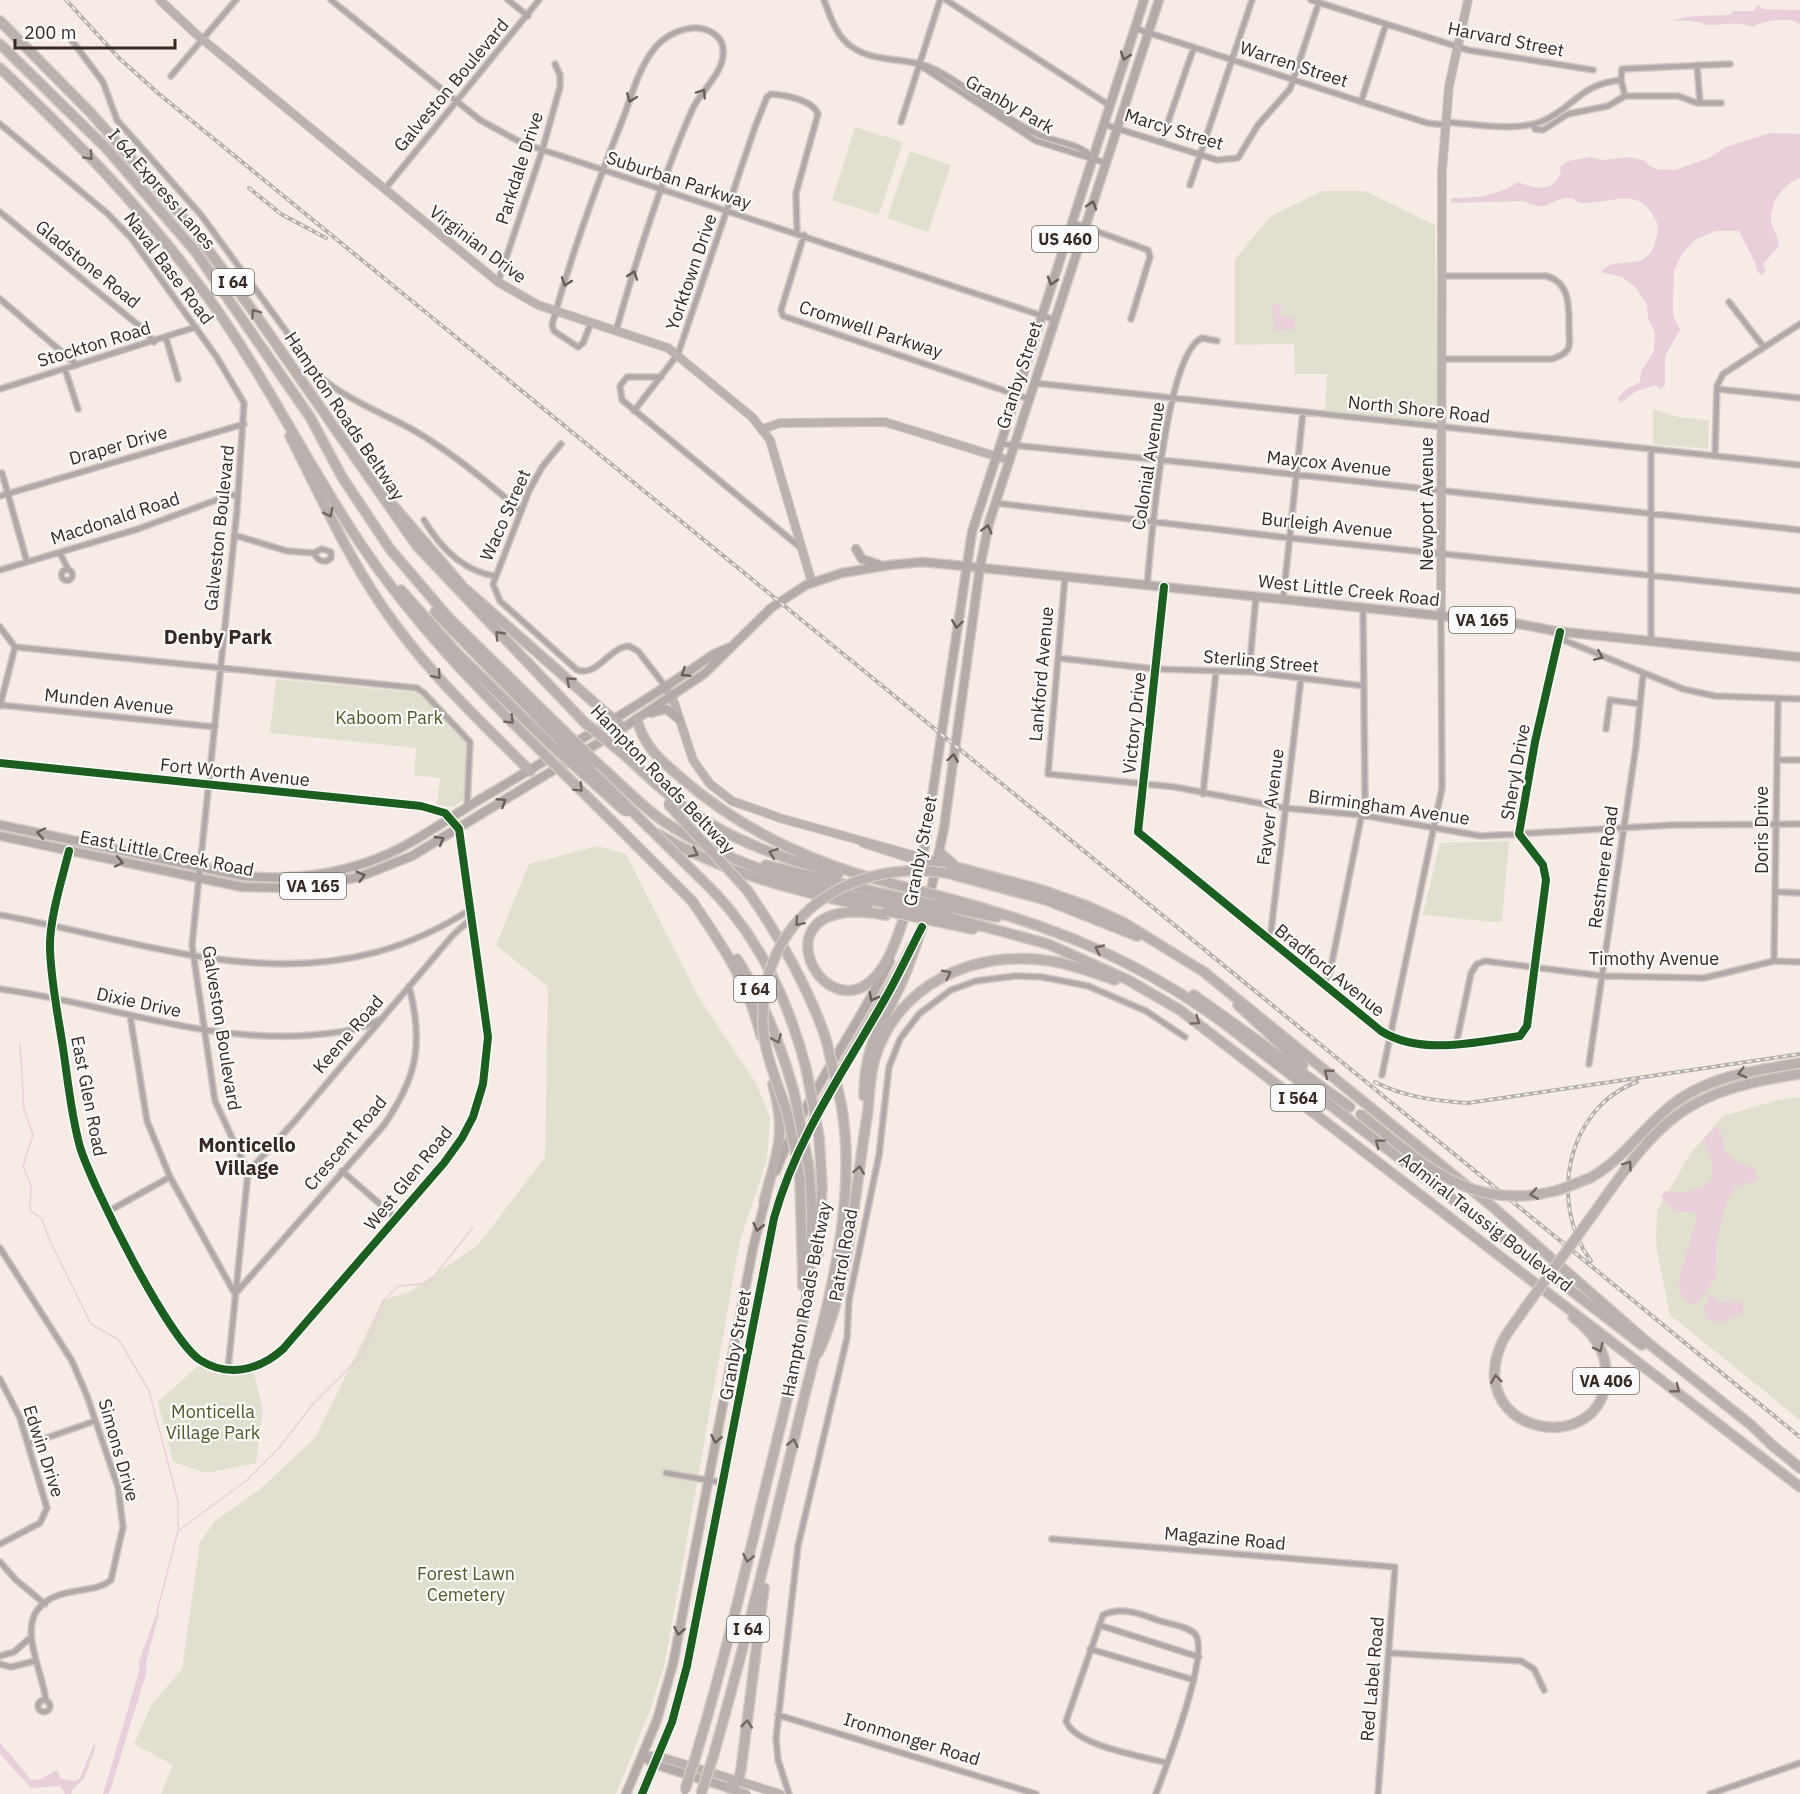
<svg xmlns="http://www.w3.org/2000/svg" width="1800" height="1794" font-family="'IBM Plex Sans',sans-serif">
<rect width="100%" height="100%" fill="#f7ece5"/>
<path fill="#e1e0ce" d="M855,127l48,15 -24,73 -47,-15z
M910,151l41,14 -23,67 -41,-14z
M1322,191h43l70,34 2,189 -6,9 -106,-12 2,-37h-32l-1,-30 -59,1v-86l36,-43z
M1653,409l25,8 31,3 -1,29 -55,-5z
M276,679l143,14 48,48 2,9 -6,50 -9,7 -17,-2 3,-27 -26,-3 2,-27 -146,-15z
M1509,841l-7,81c-28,0 -51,-6 -79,-7l17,-72z
M598,846l28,8 72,142 58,87 14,34 -3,42 -27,82 -75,422 -15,47 -34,84h-455l12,-29 -39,-21 18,-40 30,-35 18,-127 15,-21 45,-32 55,-51 68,-138 26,-8 69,-47 67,-88 3,-170 -52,-42 33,-81z
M1800,1097v323l-130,-105 -14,-69 1,-35 33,-57 33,-38 55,-16z
M199,1365l25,8h30l9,37 -7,53 -49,10 -34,-11 -15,-60z"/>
<path fill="#e9cfda" d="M1757,5l6,4 37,1v14c-11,-8 -36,-3 -48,3 -14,-7 -30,-1 -45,-2 -4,-1 -6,-3 -9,-3 -9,-2 -20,-1 -28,-1l23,-5 37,-1 4,-4h20z
M1770,133l30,1v44c-15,4 -30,25 -29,41 0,10 8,17 8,27l-16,18 3,7 -5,4 -4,-4 -2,-9 -16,-31h-24l-20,9 -14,15 -7,16 -1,27v17l7,15 -15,26v29l-4,4 -5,-4 -21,7 -14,11 -4,-5 10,-9 13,-7 1,-10 13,-21 1,-18 -7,-15 -1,-13 -11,-17 -14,-11 -21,-5c17,-22 53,11 57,-47 -18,-42 -43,-21 -76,-22 -5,0 -7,-4 -12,-5 -23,1 -20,16 -47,3l-72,2v-5c27,0 45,-2 67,-16 19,8 41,11 43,-16l7,-5 23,-4 12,3 25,-3 18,4 2,4 9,4 18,1 34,-12 17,-11z
M1277,304l4,2 -1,11h15v12l-21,2 -2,-25z
M1715,1128l4,1c4,6 3,11 5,18 5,15 18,17 31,21l3,11 -23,9 -7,10 -11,40 -1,39 -17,25 -6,3c-11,-5 -14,-14 -14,-25l19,-67 -22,-1 -15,-15 4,-6c17,3 34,1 47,-11v-21l-9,-16 2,-6z
M1710,1295l11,7 20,-1 3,5 -1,6 -22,11 -15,-4 -3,-9z
M157,1612l2,1 -13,50 1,8 -38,123h-6l37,-126 -2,-4z
M0,1743c11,12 21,24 31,37l10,-1 16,-9 4,9 14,2 5,-3 14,-34 2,2 -12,33 -11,10 -2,5h-6l-5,-8 -29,2 -31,-34z"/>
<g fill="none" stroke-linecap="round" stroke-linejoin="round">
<path stroke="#e9cfda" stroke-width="1.5" d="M20,1044l4,65 9,26 -10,31 8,19 -1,25 12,9 8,22 41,83 28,16 30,51 29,110v30
M157,1612l21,-81 69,-51 31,-31 35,-45 49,-49 21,-54 15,-15 31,-3 44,-56"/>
<defs>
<path id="street" d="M331,0l149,120 42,23 533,177
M508,0l20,16
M824,0c7,18 12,36 28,47 24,17 57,9 84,23 35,18 65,47 101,64 17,8 42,9 55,23
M946,0l163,105
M1311,0l157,50 125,20
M1134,28l293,95 18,2
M70,38l33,44 14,38 84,95 118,161c28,24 64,37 96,55 39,23 72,51 106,80
M1697,65l3,38
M921,66l115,75 70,22
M171,76l65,-76
M1621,80l4,16h53l19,7h24
M1361,102l25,-78
M901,122l39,-122
M1445,122c28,2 72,10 98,-1 33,-15 35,-36 78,-41l1,-11 108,-5
M0,124l108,90 24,25 84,117 28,47 -7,107 -45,435 23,156 33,71 -20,197
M1103,124l114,36 21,-2 20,-33 32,-36 29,-87
M1534,124l1,5 8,1 25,-16 40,-8 17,-10
M1161,142l33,-95
M1190,185l62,-185
M385,189l154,-189
M0,212l142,116 12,14
M1071,222l77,28 2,7 -19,62
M804,235l-23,75 2,6 246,83
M1441,276h105c25,6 23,34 23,53 0,7 2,14 -1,20 -4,6 -10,8 -16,10h-111
M498,282l44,-131 18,-64v-12l-5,-11
M0,299l77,66
M1729,302l34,44
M591,323l-8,20 -5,4 -24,-16 -2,-6c19,-70 45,-141 72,-209 8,-22 15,-48 30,-67 15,-20 51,-31 67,-8 11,26 -19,47 -29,69 -31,71 -55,147 -76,221
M166,338l12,41
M65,369l13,40
M661,377h-34l-7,9 2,14 179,148
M1034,383l766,82
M0,389l196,-62
M1717,389l83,9
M634,411l44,-57 77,-227 12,-30 4,-3c14,1 42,6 47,20l-22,79 1,40
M561,444l-19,23 -13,24 -36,93 7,17 77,69c21,7 32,-23 52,-24l9,5 27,35
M1000,444l200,20 600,66
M1715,456l2,-70 6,-12 77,-50
M2,473l25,89
M0,496l244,-72
M995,503l295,35 510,53
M424,520c16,27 38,51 71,56
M234,535l53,16 27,2
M322,549l9,3v6l-4,3c-6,1 -10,-1 -13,-8z
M60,553l7,14
M61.5 575a5.5 5.5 0 1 1 11 0a5.5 5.5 0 1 1-11 0Z
M0,570l138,-41 92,-34h8
M1065,577l-17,197 127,13 109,21 77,7 120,21 191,-11 128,-1
M1147,586c4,-42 18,-232 55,-248l15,3
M1164,587l-26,245 243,199c40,25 95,11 139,5l7,-10 19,-146 -3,-15 -24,-31 16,-92 25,-110
M1283,600l20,-188
M0,627l15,20
M1560,632l6,9 117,48 32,7 85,3
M1651,641v-191
M15,647l402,41 7,5 46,49 -3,65
M1058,658l97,11 98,3 111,14
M1249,672l7,-75
M0,705l215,22
M0,706l15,-59
M1606,729l4,-29 30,4
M1777,760h23
M0,763l421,43 24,7 14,16 29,208 -5,47 -10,33 -11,21 -18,25 -161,186c-23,21 -55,29 -83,11 -31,-20 -108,-174 -120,-213 -9,-32 -12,-66 -17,-99 -5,-33 -12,-66 -13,-99 -1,-29 12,-70 19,-98
M1203,794l13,-122
M1775,892l25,1
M0,915c164,30 315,96 471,-6
M1270,940l31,-262
M1774,961l4,-262
M1324,984l6,-12 35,-174 -2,-190
M0,989c105,14 205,55 312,46 23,-2 46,-4 67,-15
M130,1015l17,106 23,56 65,117 149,-169c33,-48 40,-81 25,-139
M1456,1045l15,-72 6,-9 8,-3 118,15 101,2 70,-17 26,1
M1589,1064l47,-318 7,-72
M1382,1075l60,-287 -1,-172
M342,1171l54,47
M248,1172l46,-50 159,-187 20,-18
M109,1211l61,-34
M0,1248l72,113 15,35 31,91 5,40 -12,53c-12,10 -30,9 -45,13 -61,15 -24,71 -20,108
M0,1379l20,39 27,90 -7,15 -40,21
M29,1444l66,-23
M666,1473l58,10
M1052,1539l343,28 -17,227
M0,1562l16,18 29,24
M1099,1625l100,32
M1090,1649l104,31
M1390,1653l131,8 13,8 10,21
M0,1656l14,-4 16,-14
M0,1664l11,3 24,-6
M38 1706a6 6 0 1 1 12 0a6 6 0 1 1-12 0Z
M778,1715l258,79
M789,1794l-11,-34 -2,-22 22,-192 49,-208 2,-38 30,-145 10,-88 11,-28 19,-25 32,-24 25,-9 39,-5 27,1 46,9 58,25 39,26
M1156,1794c9,-25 55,-142 39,-160 -8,-8 -25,-10 -35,-13 -20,-7 -37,-15 -57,-6l-37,106c9,25 76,35 101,42
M1710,1794l90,-31"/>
<path id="secondary" d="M160,0l36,34 302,248 40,23 130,43 84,69 18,23 42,143
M763,429l17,-6 105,-1 123,38
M1441,616l1,-445 7,-85 19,-86
M665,686l9,16 19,58 17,24 22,17 51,18 155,43
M863,843l74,24
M642,1756h16l122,38
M729,1788l17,6"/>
<path id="primary" d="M856,549l6,10 18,6
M651,713l15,-4 13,10
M0,825l243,51c43,4 85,0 125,-14 41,-14 74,-40 111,-62 79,-47 159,-93 235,-146l14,-6
M0,836l242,51 58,1 59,-11 53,-21 211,-128 81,-54 67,-66 35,-23 36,-12 48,-8 32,-3 32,3 565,59 36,7 245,26
M913,895l11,-45 48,-318 172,-532
M929,900l15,-72 36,-261 9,-44 170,-523
M776,1171c27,-71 80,-140 114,-210
M642,1756l12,8 75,24
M626,1794l31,-74 16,-56 80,-416 13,-51
M642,1794l30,-72 15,-56 87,-448c28,-100 92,-182 138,-273"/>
<path id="highway" d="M0,21l90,91 103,117 65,89 159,228 167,176
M0,44l107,105 88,102 115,166 32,60 48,72 58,68 117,115
M0,68c75,71 146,144 207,228 58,80 100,168 155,250 50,74 111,138 175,201
M290,436c33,65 63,133 107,191 39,53 87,98 133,144
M386,497l77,90 160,141
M401,590l56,63 91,89
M435,612l122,125
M637,719c6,26 23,41 42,57 61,54 133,87 211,107
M621,752c21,19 42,40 66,57 45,32 98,50 151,65
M597,763c22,19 42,41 66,58 68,45 146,66 226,83
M621,830l73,73
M658,834c65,39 136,56 210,73
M940,853l13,11
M938,862l104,28 45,16 36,16 81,50 290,236 154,135 103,82 24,23
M766,865l123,30
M946,873l100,27 91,36
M700,878c56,52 87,118 106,190
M747,890c33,47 60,94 79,149
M951,899c103,28 183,59 270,122l421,324
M692,901c30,44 56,81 69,135
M947,907l50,10
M886,915c-135,-25 -65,116 -13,64 18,-17 26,-48 34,-70
M945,916l103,28 80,36 52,30 620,477
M944,923l29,6
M737,959c26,41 44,86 57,133
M1194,995l156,112
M1238,1005l65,60
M864,1096c0,-51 17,-69 37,-112 9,-19 14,-38 21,-57
M1590,1178c33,-18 53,-51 83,-74 36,-28 83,-34 127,-41
M800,1180l3,106
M764,1202c13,-51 23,-65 9,-118
M1594,1213c66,-94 89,-122 206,-139
M818,1254l4,-67 -3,-50
M1525,1308c-8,13 -20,25 -25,39 -34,89 105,112 106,28 1,-24 -15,-44 -33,-58
M818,1353c31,-65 37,-164 49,-236 3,-20 2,-40 8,-59 24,-75 100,-109 175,-97 22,3 44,12 65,19
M1772,1445l28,23
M697,1752c26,-87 47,-175 68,-263 26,-108 58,-214 43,-326
M713,1757c32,-112 59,-225 86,-338 24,-101 61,-211 42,-316
M729,1788l9,-7 3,-11 23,-182"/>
</defs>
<use href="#street" stroke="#d2cac3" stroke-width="8"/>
<use href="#secondary" stroke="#d2cac3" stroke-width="10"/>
<use href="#primary" stroke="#d2cac3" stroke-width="11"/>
<use href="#highway" stroke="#d2cac3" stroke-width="12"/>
<use href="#street" stroke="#b0a9a8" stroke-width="5"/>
<use href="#secondary" stroke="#bbb2af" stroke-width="8"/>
<use href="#primary" stroke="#b4aba9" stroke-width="8"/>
<use href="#highway" stroke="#bab0ad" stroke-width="9"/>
<defs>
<path id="rail" d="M66,0l53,58 40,36 1641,1343
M249,188l32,26 45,24
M1375,1082c29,15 61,19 93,21l332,-49
M1591,1261c-43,-57 -25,-153 46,-179"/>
</defs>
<use href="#rail" stroke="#b6b0ac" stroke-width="4"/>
<use href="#rail" stroke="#fbfbfb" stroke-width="1.5" stroke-dasharray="4.5" stroke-linecap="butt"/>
<defs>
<path id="highway-bridge" d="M584,722l37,30
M565,732l32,31
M557,737l143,141
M548,742l78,70
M537,747l84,83
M668,804l79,86
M890,883l61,16
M889,895l58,12
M889,904l56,12
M887,911l57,12
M826,1039l15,64
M806,1068l13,69
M794,1092l14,71
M1360,1114c62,48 109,99 195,77 12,-3 23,-9 35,-13
M800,1180c-3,-21 -7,-42 -12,-63 -8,-30 -24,-61 -25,-92 -4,-106 85,-167 183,-152
M1525,1308l69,-95
M685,1790l12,-38
M701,1794l12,-37"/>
</defs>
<use href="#highway-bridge" stroke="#d2cac3" stroke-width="12" stroke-linecap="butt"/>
<use href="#highway-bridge" stroke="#bab0ad" stroke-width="9"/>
<defs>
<path id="cycleway" d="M1164,587l-26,245 243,199c40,25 95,11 139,5l7,-10 19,-146 -3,-15 -24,-31 16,-92 25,-110
M0,763l421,43 24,7 14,16 29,208 -5,47 -10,33 -11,21 -18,25 -161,186c-23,21 -55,29 -83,11 -31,-20 -108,-174 -120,-213 -9,-32 -12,-66 -17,-99 -5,-33 -12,-66 -13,-99 -1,-29 12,-70 19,-98
M642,1794l30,-72 15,-56 87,-448c23,-82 71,-148 112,-221 13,-23 24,-47 36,-70"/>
</defs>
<use href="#cycleway" stroke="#fbfbfb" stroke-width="11"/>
<use href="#cycleway" stroke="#1b5e20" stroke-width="8"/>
</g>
<defs><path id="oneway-chevron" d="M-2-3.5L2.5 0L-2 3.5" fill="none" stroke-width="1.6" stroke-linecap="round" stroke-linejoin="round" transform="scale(1.5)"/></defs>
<g stroke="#685d57">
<use href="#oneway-chevron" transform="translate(1125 56) rotate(108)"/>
<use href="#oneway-chevron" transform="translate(1092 205) rotate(-72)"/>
<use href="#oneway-chevron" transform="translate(1052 281) rotate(108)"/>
<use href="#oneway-chevron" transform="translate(987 529) rotate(-75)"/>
<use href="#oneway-chevron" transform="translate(957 624) rotate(98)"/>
<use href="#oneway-chevron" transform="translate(685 673) rotate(147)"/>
<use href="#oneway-chevron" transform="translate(953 758) rotate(-82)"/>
<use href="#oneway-chevron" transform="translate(502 802) rotate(-32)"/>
<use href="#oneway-chevron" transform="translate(41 833) rotate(-168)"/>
<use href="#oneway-chevron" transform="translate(440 840) rotate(-30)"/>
<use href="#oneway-chevron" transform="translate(119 862) rotate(12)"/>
<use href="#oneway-chevron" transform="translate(361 876) rotate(-16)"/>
<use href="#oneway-chevron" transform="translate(873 997) rotate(118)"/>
<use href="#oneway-chevron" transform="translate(758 1227) rotate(103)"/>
<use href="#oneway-chevron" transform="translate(716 1439) rotate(101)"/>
<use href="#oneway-chevron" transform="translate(679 1631) rotate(101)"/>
</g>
<g stroke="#665c57">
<use href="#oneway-chevron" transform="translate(702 93) rotate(-56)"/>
<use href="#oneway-chevron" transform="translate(631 98) rotate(111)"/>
<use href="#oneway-chevron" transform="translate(633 275) rotate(-71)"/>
<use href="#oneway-chevron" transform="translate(566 282) rotate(109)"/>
<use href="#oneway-chevron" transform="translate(1599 656) rotate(23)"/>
</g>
<g stroke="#716660">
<use href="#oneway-chevron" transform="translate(89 156) rotate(47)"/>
<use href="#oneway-chevron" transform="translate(255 313) rotate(-125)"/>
<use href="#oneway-chevron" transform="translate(329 513) rotate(63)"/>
<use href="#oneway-chevron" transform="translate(499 635) rotate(-134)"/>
<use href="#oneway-chevron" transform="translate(437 675) rotate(49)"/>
<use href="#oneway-chevron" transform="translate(570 681) rotate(-139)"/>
<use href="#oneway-chevron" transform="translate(510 720) rotate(45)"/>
<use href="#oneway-chevron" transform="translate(579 788) rotate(45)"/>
<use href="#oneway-chevron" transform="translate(694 853) rotate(27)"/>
<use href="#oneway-chevron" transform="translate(773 853) rotate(-159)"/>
<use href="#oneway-chevron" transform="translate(799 922) rotate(131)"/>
<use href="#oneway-chevron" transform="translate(1099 949) rotate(-155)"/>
<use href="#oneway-chevron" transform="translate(947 974) rotate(-27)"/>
<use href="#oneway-chevron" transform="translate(1196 1021) rotate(35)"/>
<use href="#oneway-chevron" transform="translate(777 1039) rotate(68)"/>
<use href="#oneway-chevron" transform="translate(1328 1073) rotate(-141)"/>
<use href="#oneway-chevron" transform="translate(1742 1073) rotate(165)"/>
<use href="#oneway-chevron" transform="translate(1379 1143) rotate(-143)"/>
<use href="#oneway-chevron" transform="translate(1628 1165) rotate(-54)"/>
<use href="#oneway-chevron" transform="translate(859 1170) rotate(-82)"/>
<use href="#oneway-chevron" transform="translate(1534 1194) rotate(172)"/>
<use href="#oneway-chevron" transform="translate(1599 1348) rotate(63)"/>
<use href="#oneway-chevron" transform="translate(1496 1379) rotate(-97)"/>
<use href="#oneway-chevron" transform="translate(1676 1389) rotate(38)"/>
<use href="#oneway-chevron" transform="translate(793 1443) rotate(-77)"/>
<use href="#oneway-chevron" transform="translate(748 1558) rotate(103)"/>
<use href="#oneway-chevron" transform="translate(747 1724) rotate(-84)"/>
</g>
<g text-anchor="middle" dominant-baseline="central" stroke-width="4.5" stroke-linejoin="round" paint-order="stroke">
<g fill="#fbfbfb" stroke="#706862" stroke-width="1.5">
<rect x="1032" y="226" width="66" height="26" rx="4.5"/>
<rect x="212" y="269" width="42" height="26" rx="4.5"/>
<rect x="1449" y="607" width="66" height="26" rx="4.5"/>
<rect x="280" y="873" width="66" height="26" rx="4.5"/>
<rect x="734" y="976" width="42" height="26" rx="4.5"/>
<rect x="1271" y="1085" width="54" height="26" rx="4.5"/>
<rect x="1573" y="1368" width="66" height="26" rx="4.5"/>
<rect x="727" y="1616" width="42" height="26" rx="4.5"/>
</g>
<g font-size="16" font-weight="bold" fill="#352921">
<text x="1065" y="239">US 460</text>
<text x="233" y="282">I 64</text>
<text x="1482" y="620">VA 165</text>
<text x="313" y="886">VA 165</text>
<text x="755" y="989">I 64</text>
<text x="1298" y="1098">I 564</text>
<text x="1606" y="1381">VA 406</text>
<text x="748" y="1629">I 64</text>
</g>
<g font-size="18" fill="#352921" stroke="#fbfbfb">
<text transform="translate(1506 39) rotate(11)">Harvard Street</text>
<text transform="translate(1294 64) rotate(18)">Warren Street</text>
<text transform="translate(451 85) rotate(-50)">Galveston Boulevard</text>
<text transform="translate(1010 104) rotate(30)">Granby Park</text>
<text transform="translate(1174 129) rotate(17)">Marcy Street</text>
<text transform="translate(519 168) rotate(-72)">Parkdale Drive</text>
<text transform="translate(679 180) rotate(18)">Suburban Parkway</text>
<text transform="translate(162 189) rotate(49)">I 64 Express Lanes</text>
<text transform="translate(478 244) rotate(37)">Virginian Drive</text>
<text transform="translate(88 264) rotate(39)">Gladstone Road</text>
<text transform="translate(169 268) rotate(53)">Naval Base Road</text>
<text transform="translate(691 272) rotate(-71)">Yorktown Drive</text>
<text transform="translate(871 329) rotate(18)">Cromwell Parkway</text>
<text transform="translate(94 344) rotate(-17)">Stockton Road</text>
<text transform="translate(1019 375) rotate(-72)">Granby Street</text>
<text transform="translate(1419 409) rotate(6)">North Shore Road</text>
<text transform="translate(345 416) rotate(56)">Hampton Roads Beltway</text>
<text transform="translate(118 445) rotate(-16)">Draper Drive</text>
<text transform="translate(1329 463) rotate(6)">Maycox Avenue</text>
<text transform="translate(1148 466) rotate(-81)">Colonial Avenue</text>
<text transform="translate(1426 504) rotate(-90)">Newport Avenue</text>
<text transform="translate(505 515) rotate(-66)">Waco Street</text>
<text transform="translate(115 518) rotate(-18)">Macdonald Road</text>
<text transform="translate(1327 525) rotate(6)">Burleigh Avenue</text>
<text transform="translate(219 528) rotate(-84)">Galveston Boulevard</text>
<text transform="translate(1349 590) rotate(6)">West Little Creek Road</text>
<text transform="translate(1261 661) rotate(5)">Sterling Street</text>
<text transform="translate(1041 674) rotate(-85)">Lankford Avenue</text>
<text transform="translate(109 701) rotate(6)">Munden Avenue</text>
<text transform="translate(1134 723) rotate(-84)">Victory Drive</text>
<text transform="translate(235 772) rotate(6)">Fort Worth Avenue</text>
<text transform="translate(1515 772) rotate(-80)">Sheryl Drive</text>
<text transform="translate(663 779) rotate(46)">Hampton Roads Beltway</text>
<text transform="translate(1270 807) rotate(-83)">Fayver Avenue</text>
<text transform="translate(1389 807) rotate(8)">Birmingham Avenue</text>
<text transform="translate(1761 830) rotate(-90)">Doris Drive</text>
<text transform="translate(920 851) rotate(-79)">Granby Street</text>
<text transform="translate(167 853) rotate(11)">East Little Creek Road</text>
<text transform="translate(1603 867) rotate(-82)">Restmere Road</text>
<text x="1654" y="958">Timothy Avenue</text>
<text transform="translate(1330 970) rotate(39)">Bradford Avenue</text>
<text transform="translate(139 1002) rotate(12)">Dixie Drive</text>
<text transform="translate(222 1028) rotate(81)">Galveston Boulevard</text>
<text transform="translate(348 1034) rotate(-49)">Keene Road</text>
<text transform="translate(89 1096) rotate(79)">East Glen Road</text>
<text transform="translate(345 1143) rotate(-50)">Crescent Road</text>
<text transform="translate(408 1178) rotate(-51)">West Glen Road</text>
<text transform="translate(1486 1222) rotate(38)">Admiral Taussig Boulevard</text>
<text transform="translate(843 1255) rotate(-80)">Patrol Road</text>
<text transform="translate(806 1299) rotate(-79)">Hampton Roads Beltway</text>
<text transform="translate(735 1345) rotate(-80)">Granby Street</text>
<text transform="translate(119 1450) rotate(74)">Simons Drive</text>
<text transform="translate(44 1451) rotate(72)">Edwin Drive</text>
<text transform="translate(1225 1538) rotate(5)">Magazine Road</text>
<text transform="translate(1372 1679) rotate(-85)">Red Label Road</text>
<text transform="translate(912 1739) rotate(17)">Ironmonger Road</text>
</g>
<g font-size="18" fill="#4e5a27" stroke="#fbfbfb">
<text x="389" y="717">Kaboom Park</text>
<text x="213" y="1411">Monticella<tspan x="213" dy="21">Village Park</tspan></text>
<text x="466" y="1573">Forest Lawn<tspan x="466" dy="21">Cemetery</tspan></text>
</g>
<g font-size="20" font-weight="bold" fill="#352921" stroke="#fbfbfb">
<text x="218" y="636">Denby Park</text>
<text x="247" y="1144">Monticello<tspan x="247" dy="23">Village</tspan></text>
</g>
</g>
<path d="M15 39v9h160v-9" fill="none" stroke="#352921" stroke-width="3"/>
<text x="24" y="39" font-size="18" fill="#352921" stroke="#fbfbfb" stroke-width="4.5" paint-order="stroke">200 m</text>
</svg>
